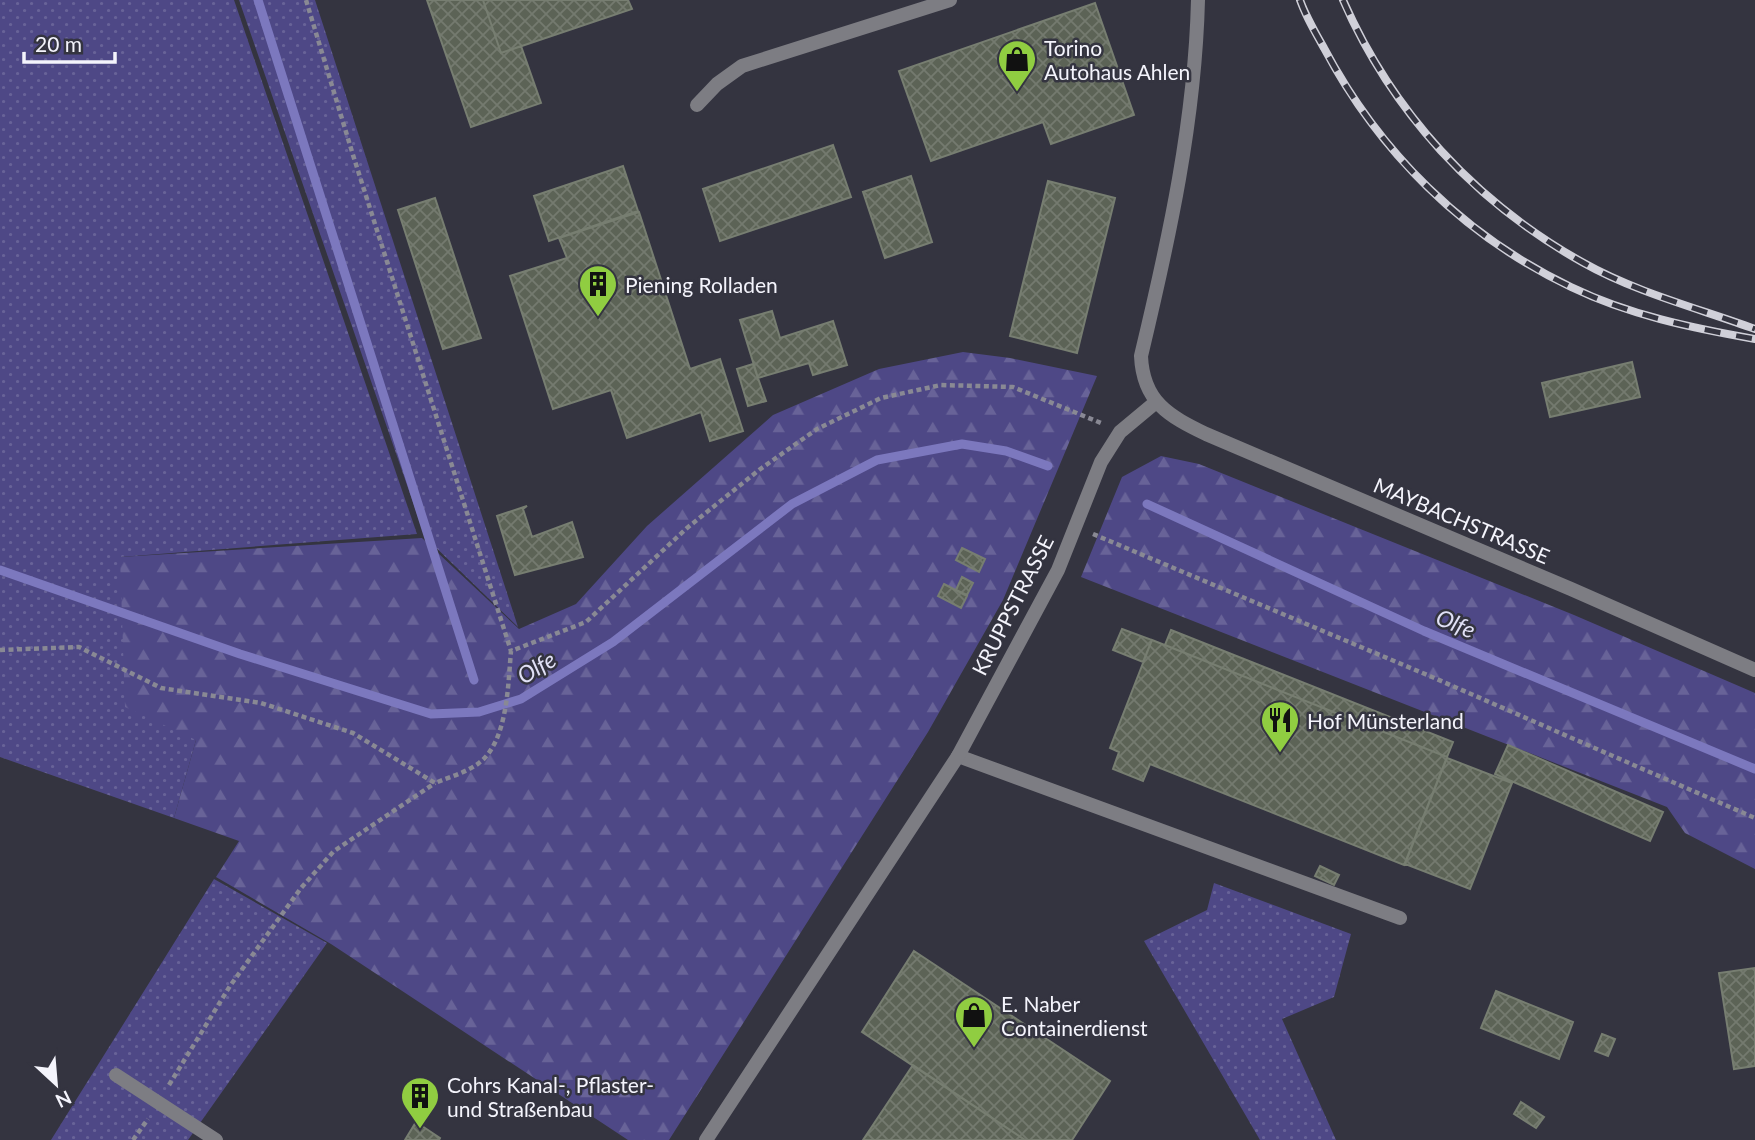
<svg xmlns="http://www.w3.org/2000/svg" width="1755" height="1140" font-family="Lato,sans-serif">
<defs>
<pattern id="grass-dots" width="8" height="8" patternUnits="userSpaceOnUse" patternTransform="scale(1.75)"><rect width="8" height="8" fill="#4e4886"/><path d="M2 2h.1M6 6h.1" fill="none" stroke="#686398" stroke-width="1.8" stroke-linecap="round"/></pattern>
<pattern id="forest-firs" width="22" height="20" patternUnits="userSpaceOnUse" patternTransform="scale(1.75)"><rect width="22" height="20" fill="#4e4886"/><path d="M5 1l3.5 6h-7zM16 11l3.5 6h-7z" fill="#686398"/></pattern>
<pattern id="building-cross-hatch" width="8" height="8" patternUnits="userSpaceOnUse" patternTransform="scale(1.75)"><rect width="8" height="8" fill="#5c6356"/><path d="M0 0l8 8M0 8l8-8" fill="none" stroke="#747a6f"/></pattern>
</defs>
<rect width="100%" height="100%" fill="#343440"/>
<path fill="url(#grass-dots)" d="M0,0h234l183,534 -297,23 76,183 -22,78 -174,-61z
M239,0h76l203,627 -93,-90z
M214,879l113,64 -139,197h-137z
M1214,883l137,51 -17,63 -52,22 54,121h-76l-116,-199 63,-31z"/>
<path fill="url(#forest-firs)" d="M963,352l47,6 87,18 -94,224 -75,132 -259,408h-41l-297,-196 -115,-67 23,-36 -65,-23 22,-78 -71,-33 -5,-150 302,-19 97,91 57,-25 71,-78 126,-111 106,-46z
M1161,456l38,8 375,151 181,78v176l-70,-36 -18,-26 -586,-230 41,-100z"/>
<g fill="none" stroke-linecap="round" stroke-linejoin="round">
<path stroke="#7c78be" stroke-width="9" d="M258,0l216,680
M1147,504l277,127 331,138
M0,570l240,84 191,60 48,-2 42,-13 92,-57 179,-138 85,-44 85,-16 44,7 42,15"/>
</g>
<path fill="url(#building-cross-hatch)" stroke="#777e71" stroke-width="2" d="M427,0h56l18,53 20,-7 20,57 -70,24z
M483,0h145l4,9 -131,44z
M1095,3l39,112 -83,29 -8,-22 -112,39 -32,-90z
M833,145l18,52 -131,44 -17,-52z
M623,166l15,45 -89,30 -15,-45z
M911,176l21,66 -47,16 -22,-66z
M1048,181l67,17 -38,155 -67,-17z
M435,198l46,140 -38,11 -45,-139z
M639,212l51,157 30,-10 23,72 -33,10 -9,-29 -74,26 -16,-48 -58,19 -43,-133 57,-18 -8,-20z
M772,311l8,27 53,-17 14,44 -34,10 -4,-12 -51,15 -18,-58z
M1632,362l8,35 -90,20 -8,-34z
M753,364l13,37 -18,5 -11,-37z
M527,506l-4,3 9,28 40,-15 11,35 -68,18 -18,-59z
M962,548l23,11 -6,13 -23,-12z
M962,577l11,6 -6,12 -11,-5z
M944,584l23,12 -6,12 -23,-12z
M1122,629l30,11 -9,22 -30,-12z
M1171,630l282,112 -6,15 -282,-112z
M1152,640l295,117 -43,108 -254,-101 -7,17 -30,-12 6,-17 -9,-4z
M1508,745l155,67 -13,29 -155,-67z
M1447,758l65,25 -42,106 -65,-25z
M1320,866l19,9 -5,10 -19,-9z
M914,951l196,130 -38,59h-47l-163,-108z
M1755,968v98l-21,3 -15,-96z
M1496,991l77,31 -14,37 -78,-31z
M1602,1034l13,5 -7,17 -13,-5z
M913,1065l112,75h-162z
M1521,1102l23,15 -8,11 -22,-14z
M416,1122l24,16 -1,2h-34z"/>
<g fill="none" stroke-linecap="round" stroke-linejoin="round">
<path stroke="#898994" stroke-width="4.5" stroke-dasharray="5 3.5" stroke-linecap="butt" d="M306,0l47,155 158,496
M1093,534l339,143 323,141
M0,650l79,-3 82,41 100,15 92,30 82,50c15,-6 32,-11 44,-20 29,-22 29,-79 32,-112l75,-29 101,-94 72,-58 58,-41 64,-31 60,-13 72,2 88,36
M169,1085l61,-99 71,-98 33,-37 101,-68
M133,1140l15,-21"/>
<path stroke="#7d7d83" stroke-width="14" d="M958,756l442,162"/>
<path stroke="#7d7d83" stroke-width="14" d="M1198,0c-3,121 -29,239 -57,356 2,46 28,60 65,78l365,155 184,81
M697,105l20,-21 25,-18 208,-66
M116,1075l100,65
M706,1140l252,-384 100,-186 43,-108 19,-30 36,-30"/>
<defs>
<path id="rail" d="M1300,0c6,17 15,32 24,48 55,104 140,188 247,239 58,28 121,41 184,52
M1343,0c49,112 132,202 239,262 53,30 115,46 173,67"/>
</defs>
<use href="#rail" stroke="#d0d0d9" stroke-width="8"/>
<use href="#rail" stroke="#343440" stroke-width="5" stroke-dasharray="16" stroke-linecap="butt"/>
</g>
<defs>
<symbol id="shop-pin" viewBox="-11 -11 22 30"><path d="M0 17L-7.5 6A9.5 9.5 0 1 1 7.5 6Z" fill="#90cd41" stroke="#343440"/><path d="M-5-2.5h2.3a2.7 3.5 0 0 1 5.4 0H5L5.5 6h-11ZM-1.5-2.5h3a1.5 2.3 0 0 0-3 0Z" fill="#111"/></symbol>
<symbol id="building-pin" viewBox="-11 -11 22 30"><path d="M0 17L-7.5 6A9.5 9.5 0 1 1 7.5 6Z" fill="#90cd41" stroke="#343440"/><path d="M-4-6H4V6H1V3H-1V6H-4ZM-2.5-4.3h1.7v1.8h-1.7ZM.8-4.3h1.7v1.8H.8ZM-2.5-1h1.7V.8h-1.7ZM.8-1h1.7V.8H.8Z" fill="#111"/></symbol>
<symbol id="restaurant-pin" viewBox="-11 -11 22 30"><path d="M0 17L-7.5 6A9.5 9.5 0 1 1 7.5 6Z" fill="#90cd41" stroke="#343440"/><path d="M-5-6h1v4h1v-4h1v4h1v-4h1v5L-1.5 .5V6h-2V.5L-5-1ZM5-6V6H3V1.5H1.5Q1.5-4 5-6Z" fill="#111"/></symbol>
</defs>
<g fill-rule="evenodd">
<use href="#shop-pin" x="995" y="37" width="44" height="60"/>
<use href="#building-pin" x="576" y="262" width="44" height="60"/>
<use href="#restaurant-pin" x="1258" y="698" width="44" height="60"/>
<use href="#shop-pin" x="952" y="993" width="44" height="60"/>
<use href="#building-pin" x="398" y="1074" width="44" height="60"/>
</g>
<g text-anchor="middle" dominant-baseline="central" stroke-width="5" stroke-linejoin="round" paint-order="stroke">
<g font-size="21" fill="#f4f4fc" stroke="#343440" text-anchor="start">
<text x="1044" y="47">Torino<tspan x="1044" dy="24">Autohaus Ahlen</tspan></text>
<text x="625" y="284">Piening Rolladen</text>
<text x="1307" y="720">Hof Münsterland</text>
<text x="1001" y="1003">E. Naber<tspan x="1001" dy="24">Containerdienst</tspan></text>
<text x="447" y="1084">Cohrs Kanal-, Pflaster-<tspan x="447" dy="24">und Straßenbau</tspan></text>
</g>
<g font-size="21" fill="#f4f4fc" stroke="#343440">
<text transform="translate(1462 520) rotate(23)">MAYBACHSTRASSE</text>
<text transform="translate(1012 605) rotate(-63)">KRUPPSTRASSE</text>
</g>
<g font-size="23" font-style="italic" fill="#e1e1f6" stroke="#343440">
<text transform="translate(1456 623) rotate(23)">Olfe</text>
<text transform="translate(536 667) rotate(-31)">Olfe</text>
</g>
</g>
<g transform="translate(56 1084) rotate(154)" stroke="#343440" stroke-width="5" paint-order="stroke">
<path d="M0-5L12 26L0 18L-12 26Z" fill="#f4f4fc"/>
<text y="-10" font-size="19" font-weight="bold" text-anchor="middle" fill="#f4f4fc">N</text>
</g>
<path d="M24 52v10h91v-10" fill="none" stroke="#f4f4fc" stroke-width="3.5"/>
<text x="35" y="52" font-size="21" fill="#f4f4fc" stroke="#343440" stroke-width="5" paint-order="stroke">20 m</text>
</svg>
